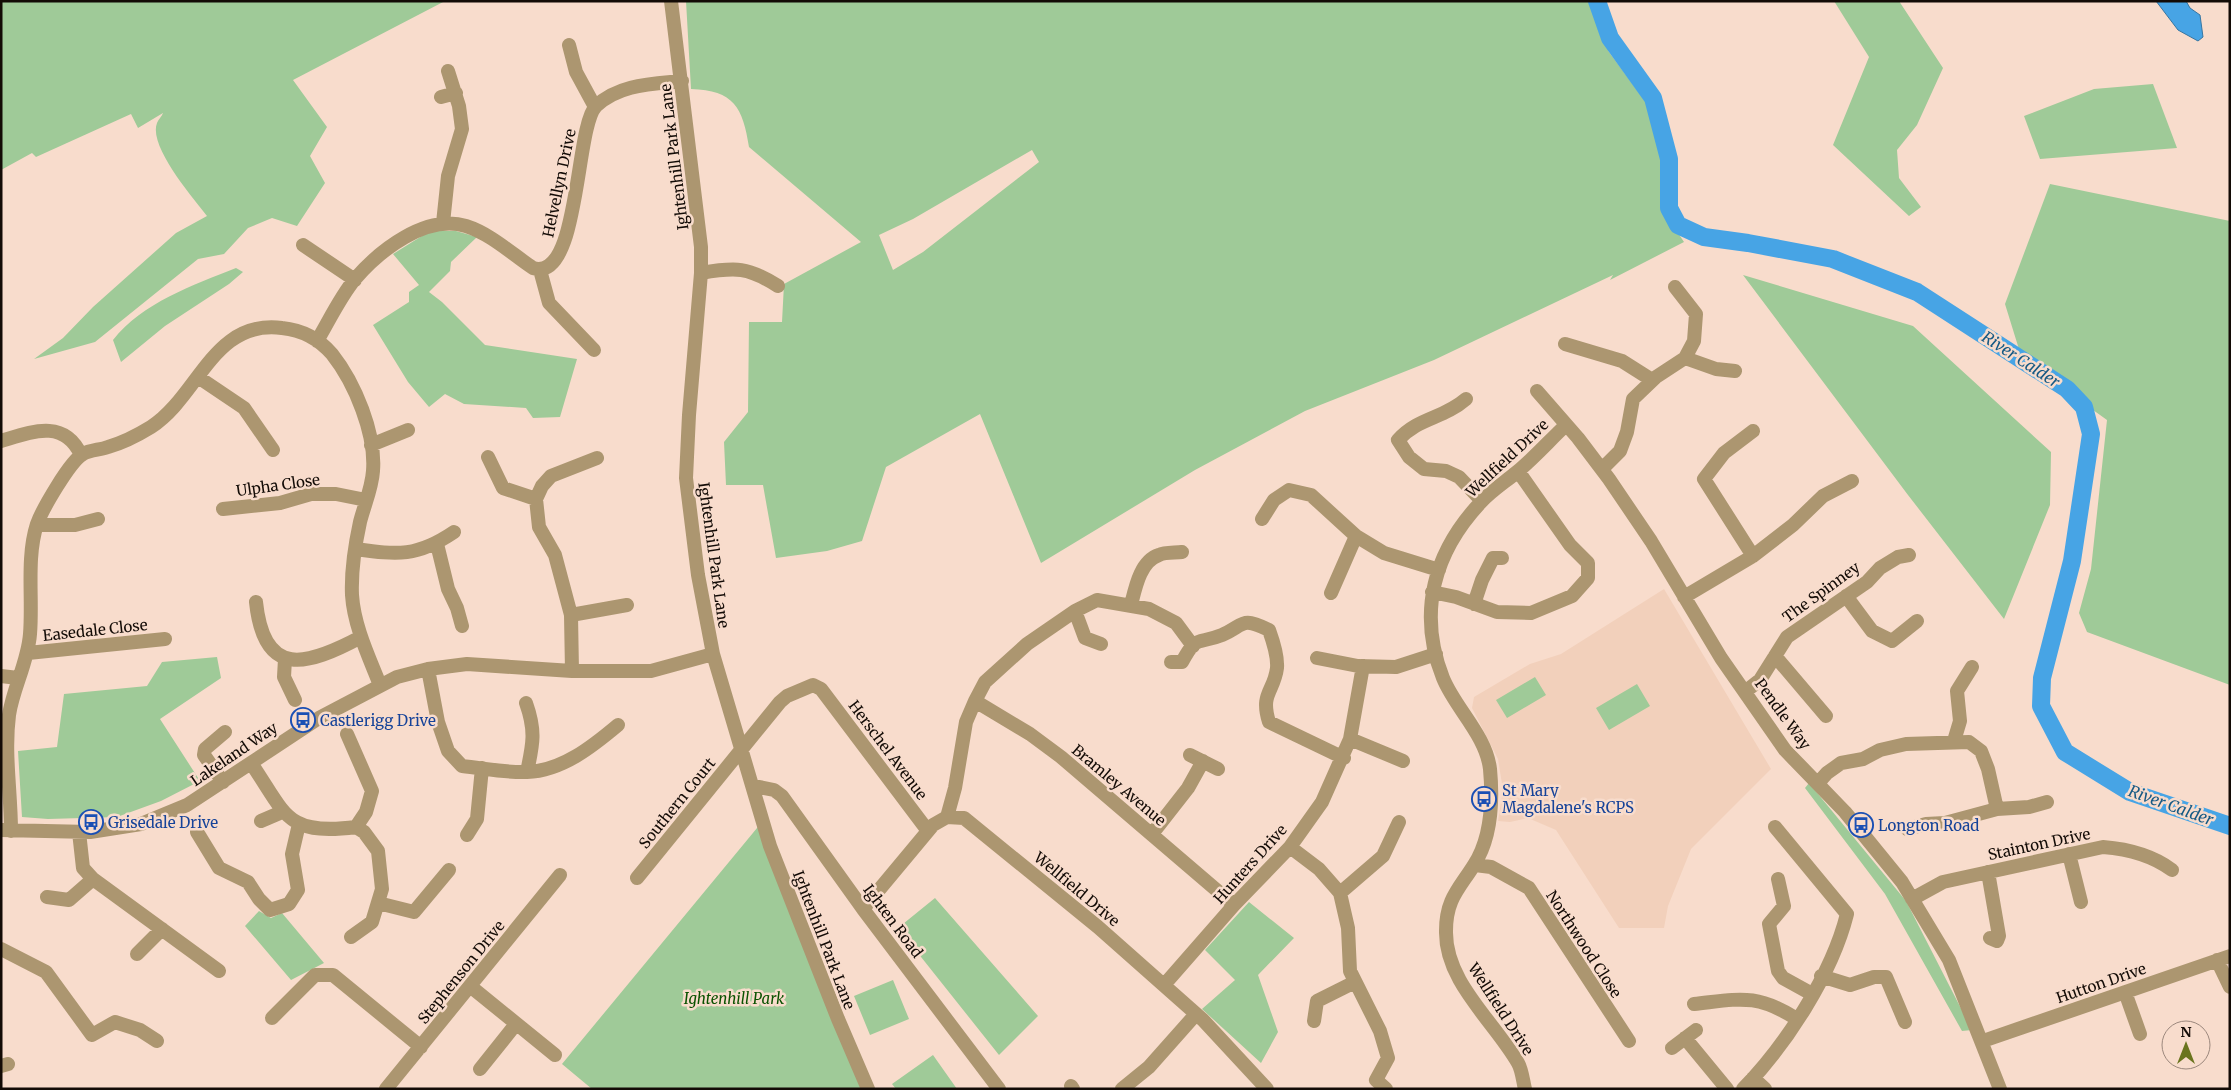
<svg xmlns="http://www.w3.org/2000/svg" width="2231" height="1090" font-family="Merriweather,serif">
<rect width="100%" height="100%" fill="#f8dccc"/>
<path fill="#f2d0bb" d="M1664,589l107,180 -80,80 -23,57 -4,22h-45l-63,-98 -28,-12 -18,4 -12,-1 5,-31 -5,-31 -26,-51 2,-11 56,-33 31,-10z"/>
<path fill="#9fca98" fill-rule="evenodd" d="M1,1h444l-152,79 34,47 -17,29 15,27 -28,43 -25,-8 -24,10 -24,26 -26,5 -103,83 -61,17 29,-21 30,-31 83,-74 31,-17c-14,-18 -59,-70 -50,-93 1,-3 5,-7 6,-10l-25,15 -7,-14 -95,43 -4,-4 -31,17z
M686,1h902l21,51 41,56 14,54v50l20,30 -74,38 3,-5 -179,85 -129,51 -110,59 -154,93 -61,-149 -94,53 -24,74 -35,10 -51,7 -13,-73h-37l-2,-43 24,-30 1,-90h33l2,-38 77,-42 -112,-95c-6,-39 -15,-57 -58,-58zM1032,150l7,12 -116,90 -30,18 -14,-35 34,-16z
M1834,1h65l44,67 -26,57 -20,25 2,28 22,29 -12,9 -76,-71 36,-88z
M2153,84l24,64 -137,11 -16,-43 70,-27z
M2050,184l180,37v464l-143,-53 -8,-19 12,-44 16,-149 -85,-61 -17,-55z
M433,231h23l21,6 -26,25 -1,9 -21,21 13,10 43,43 92,14 -17,58 -27,1 -7,-10 -62,-4 -19,-10 -16,13 -21,-25 -35,-57 36,-23v-10l10,-7 -26,-31 32,-20z
M236,268l7,4 -14,12 -64,42 -44,36 -8,-22c29,-37 80,-55 123,-72z
M1743,275l170,51 138,126 -1,53 -46,114 -96,-124z
M217,657l4,21 -61,41 40,62 -39,20 -44,16 -69,2 -26,-2 -4,-66 39,-4 7,-53 83,-8 15,-24z
M1535,677l11,18 -39,23 -11,-18z
M1637,684l13,22 -41,24 -13,-22z
M1809,783l97,118 66,129 -10,1 -77,-137 -80,-106z
M762,822l106,267h-276l-30,-25z
M935,898l103,118 -39,39 -101,-127z
M1249,902l45,36 -36,37 20,57 -17,31 -59,-54 33,-29 -30,-30z
M259,911l12,7 11,-5 42,50 -33,17 -46,-54z
M893,980l16,39 -39,16 -16,-39z
M933,1055l24,34h-61l-4,-5z"/>
<path fill="#47a4e5" stroke="#3776a2" d="M2156,1h30l4,7 10,7 3,22 -5,4 -20,-11z"/>
<g fill="none" stroke-linecap="round" stroke-linejoin="round">
<path stroke="#47a4e5" stroke-width="18" d="M1597,1l13,37 43,60 16,61v49l9,17 26,12 44,6 85,16 84,33 150,97 17,18 7,27 -19,127 -30,117 -1,28 24,46 65,40 100,34"/>
<path stroke="#ac9670" stroke-width="14" d="M671,1l30,246v26l-12,142 -3,63 12,97 15,79 57,192 68,173 30,70
M569,45l7,27 19,35
M441,97l15,-4
M443,223l5,-47 14,-47 -3,-23 -11,-35
M303,245l52,35
M540,270l9,33 45,47
M701,273c35,-6 47,-6 77,13
M317,341c12,-20 23,-44 38,-62 25,-29 71,-65 111,-53 25,8 46,28 67,42 47,15 42,-141 63,-162 23,-22 56,-22 86,-25
M1565,344l57,17 30,19
M1685,358l31,11 19,2
M198,377l46,31 29,42
M1537,391l41,47 31,41 42,62 70,117 64,92 60,62 57,70 47,78 51,129
M1466,399c-23,20 -47,18 -68,41l11,17 15,12 22,2 13,6 23,24
M1753,431l-29,22 -20,26 49,77
M1,441c30,-9 63,-23 80,14
M371,445l37,-15
M488,457l15,31 33,11
M1602,469l18,-18 7,-19 6,-33 23,-22 29,-19 9,-17 2,-27 -21,-27
M223,509l57,-6 31,-9h25l30,6
M1262,519l12,-19 15,-10 22,5 45,41 28,17 55,17
M37,525h38l23,-6
M437,544l11,45 9,19 5,18
M356,549c42,6 61,8 98,-17
M1432,592l24,5 41,15 34,1 41,-17 16,-18v-15l-18,-18 -52,-74
M1331,593l25,-57
M1846,596l26,35 20,10 25,-20
M1684,597l69,-41 40,-31 30,-29 29,-15
M256,602c8,77 51,64 105,35
M1474,604l8,-24 11,-22h9
M1131,605c4,-16 9,-44 28,-50 6,-3 16,-2 23,-3
M1075,611l10,27 16,6
M571,615l56,-10
M28,653l137,-14
M1775,656l51,60
M1317,658l41,8 38,1 40,-13
M285,659l-1,18 11,23
M1171,662h11c15,-28 15,-17 40,-27 23,-10 18,-19 47,-5 4,11 9,26 8,38 -3,24 -17,25 -8,54l75,36
M428,669l10,53 10,29 14,15c21,2 44,7 65,6 35,-1 66,-26 91,-47
M572,671l-1,-56 -16,-60 -16,-28 -3,-28 6,-13 9,-10 46,-18
M1,676l17,2
M1746,691l14,-11 27,-43 80,-55 13,-14 18,-11 11,-2
M975,701l55,33 31,23 173,148
M526,703c10,28 7,41 1,69
M347,734l25,57 -6,21 -10,15
M1350,739l53,22
M1954,741l6,-20 -3,-30 15,-24
M1190,755l28,14
M251,763c35,51 34,73 105,64l8,5 14,19 4,38 -10,33 -21,15
M223,782l-19,-27 1,-6 20,-17
M1818,783l9,-10 14,-10 22,-4 17,-9 26,-6 63,-2 12,9 7,18 9,40
M754,786l20,4 8,6 81,113 136,180
M947,817l8,-29 11,-66 9,-21 10,-19 42,-38 48,-33 22,-11 52,9 27,14 17,23
M261,821l21,-9
M1907,829l19,-5 19,-1 52,-14 32,-2 18,-5
M1,830l89,2 51,-8 46,-19 132,-87 78,-41 31,-8 39,-5 105,7h79l62,-17
M11,831c0,-39 -7,-77 -2,-116 4,-27 19,-53 21,-81 3,-35 -4,-76 7,-110 5,-14 33,-63 46,-70 7,-4 17,-4 25,-7 14,-4 30,-12 43,-20 48,-31 62,-108 131,-99 20,2 37,11 50,26 23,29 44,80 41,117 -1,17 -9,35 -13,51 -5,23 -9,49 -8,73 2,31 17,62 28,90
M79,832l4,36 10,11 126,92
M197,832l22,36 29,14 11,17 11,11 19,-6 9,-14 -6,-36 7,-30
M1152,834l36,-46 15,-27
M467,835l10,-16 5,-51
M1290,847l29,22 21,24 8,35 2,43 30,60 8,27 -12,22 10,9
M2069,854l12,48
M1475,865l16,2 38,21 100,153
M1988,872l11,64 -2,5 -7,-3
M637,878l143,-176 7,-6 26,-11 8,4 107,142
M1778,879l6,27 -15,18 9,47 5,7 29,16
M1340,893l43,-37 16,-34
M47,897l22,3 24,-21
M1912,899l31,-17 160,-35c25,2 49,8 69,23
M378,903l36,9 35,-42
M863,909l70,-84 14,-8 17,1 134,109 105,93 64,69
M1,949l45,23 46,63 23,-13 25,8 17,11
M137,954l25,-25
M2217,960l13,27
M1821,976l29,9 24,-8h12l19,45
M1164,985l70,-80 56,-58 32,-45 28,-63 13,-73
M470,986l85,69
M2125,992l15,42
M1694,1004c46,-5 62,-11 103,15
M272,1018l43,-43h18l88,72
M1314,1021l3,-20 38,-19
M1685,1038l42,51
M1983,1041l247,-85
M1672,1048l24,-18
M1,1066l7,-2
M480,1069l36,-45
M1753,1078l12,11
M1071,1086l2,3
M386,1089l174,-214
M1122,1089l27,-22 47,-53
M1525,1089c-2,-8 -3,-19 -7,-26 -24,-42 -73,-81 -72,-132 0,-32 13,-42 28,-66 18,-28 19,-64 16,-96 -4,-34 -35,-61 -47,-91 -26,-66 -9,-126 38,-176 10,-11 24,-20 36,-30 17,-14 33,-32 49,-47
M1743,1089c43,-44 89,-115 104,-175l-72,-87"/>
</g>
<defs>
<symbol id="bus-ring" viewBox="-11 -11 22 22"><circle r="9.5" fill="#f8dccc" stroke="#1a4fb4" stroke-width="1.5"/><path d="M-5-6H5V4H4V6H2V4H-2V6H-4V4H-5ZM-3.5-4V0h7V-4ZM-3.5 1.2v1.5H-2V1.2ZM2 1.2v1.5H3.5V1.2Z" fill="#1a4fb4"/></symbol>
</defs>
<g fill-rule="evenodd">
<use href="#bus-ring" x="289" y="706" width="28" height="28"/>
<use href="#bus-ring" x="1470" y="785" width="28" height="28"/>
<use href="#bus-ring" x="77" y="808" width="28" height="28"/>
<use href="#bus-ring" x="1847" y="811" width="28" height="28"/>
</g>
<g text-anchor="middle" dominant-baseline="central" stroke-width="5" stroke-linejoin="round" paint-order="stroke">
<g font-size="15" fill="#130b06" stroke="#f8dccc">
<text transform="translate(674 157) rotate(-97)">Ightenhill Park Lane</text>
<text transform="translate(559 183) rotate(-78)">Helvellyn Drive</text>
<text transform="translate(1507 458) rotate(-43)">Wellfield Drive</text>
<text transform="translate(278 485) rotate(-8)">Ulpha Close</text>
<text transform="translate(714 555) rotate(82)">Ightenhill Park Lane</text>
<text transform="translate(1821 592) rotate(-36)">The Spinney</text>
<text transform="translate(95 630) rotate(-6)">Easedale Close</text>
<text transform="translate(1783 714) rotate(54)">Pendle Way</text>
<text transform="translate(888 750) rotate(53)">Herschel Avenue</text>
<text transform="translate(234 754) rotate(-34)">Lakeland Way</text>
<text transform="translate(1119 785) rotate(40)">Bramley Avenue</text>
<text transform="translate(677 803) rotate(-51)">Southern Court</text>
<text transform="translate(2039 844) rotate(-12)">Stainton Drive</text>
<text transform="translate(1250 864) rotate(-48)">Hunters Drive</text>
<text transform="translate(1077 889) rotate(40)">Wellfield Drive</text>
<text transform="translate(893 921) rotate(53)">Ighten Road</text>
<text transform="translate(824 940) rotate(69)">Ightenhill Park Lane</text>
<text transform="translate(1584 944) rotate(57)">Northwood Close</text>
<text transform="translate(461 972) rotate(-51)">Stephenson Drive</text>
<text transform="translate(2101 983) rotate(-19)">Hutton Drive</text>
<text transform="translate(1501 1009) rotate(57)">Wellfield Drive</text>
</g>
<g font-size="15" fill="#164399" stroke="#f8dccc" text-anchor="start">
<text x="320" y="720">Castlerigg Drive</text>
<text x="1502" y="790">St Mary<tspan x="1502" dy="17">Magdalene's RCPS</tspan></text>
<text x="108" y="822">Grisedale Drive</text>
<text x="1878" y="825">Longton Road</text>
</g>
<g font-size="15" font-style="italic" fill="#0a5200" stroke="#f8dccc">
<text x="734" y="998">Ightenhill Park</text>
</g>
<g font-size="16" font-style="italic" fill="#165984" stroke="#f8dccc">
<text transform="translate(2021 359) rotate(33)">River Calder</text>
<text transform="translate(2171 805) rotate(20)">River Calder</text>
</g>
</g>
<rect width="2231" height="1090" fill="none" stroke="#130b06" stroke-width="5"/>
<g transform="translate(2186 1045)"><circle r="24" fill="#f8dccc" stroke="#9c887d"/>
<path d="M0-4L9 19L0 12L-9 19Z" fill="#6a741e"/>
<text y="-8" font-size="14" font-weight="bold" text-anchor="middle" fill="#130b06">N</text>
</g>
</svg>
